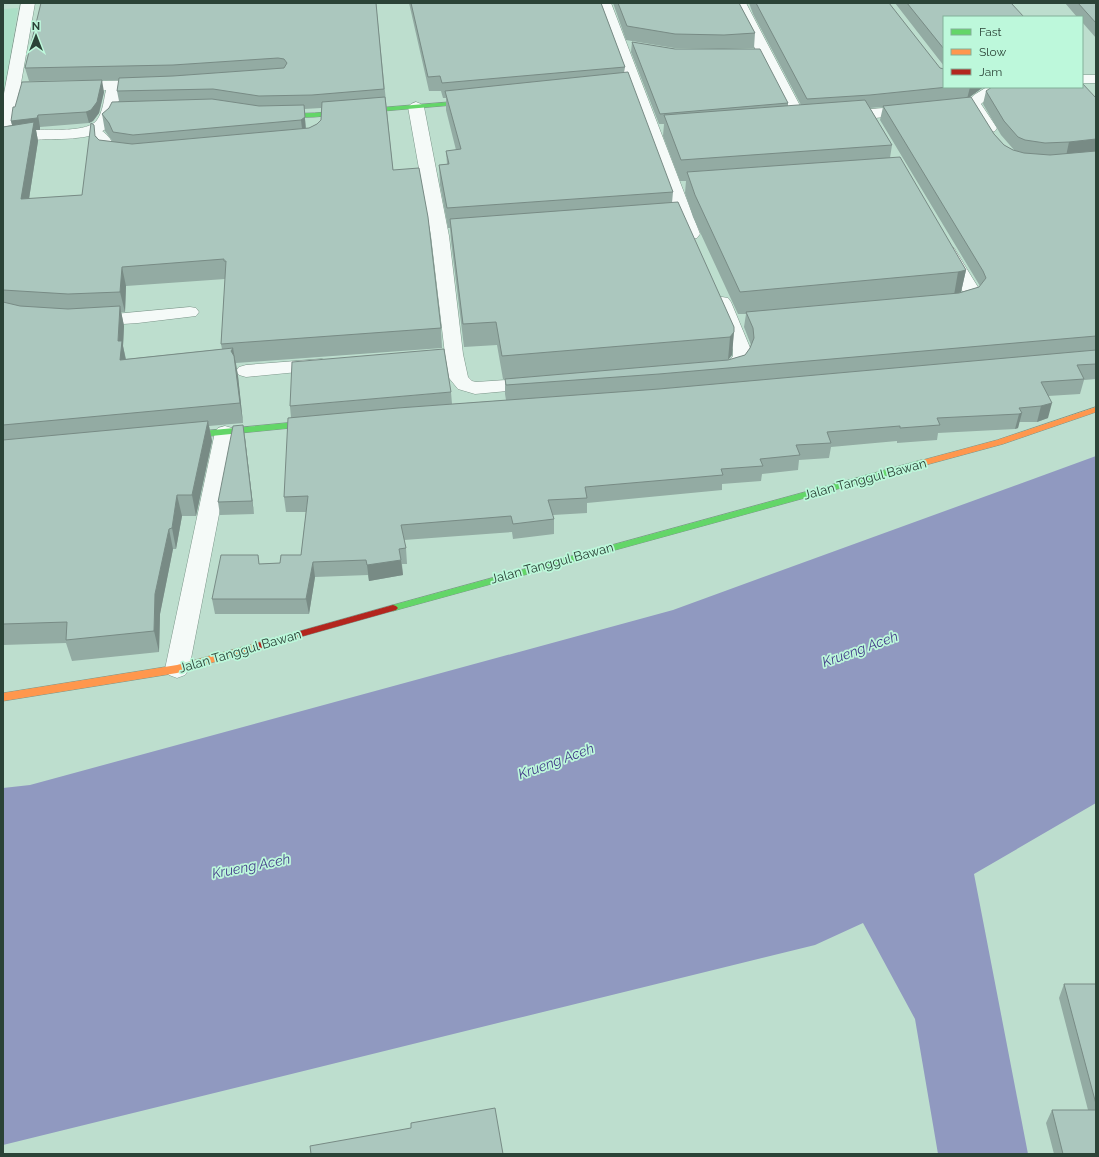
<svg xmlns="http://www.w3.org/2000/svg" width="1099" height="1157" font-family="Raleway,sans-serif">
<rect width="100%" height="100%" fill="#bddece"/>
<path fill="#abdfc6" d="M18,8l-15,96v2v-97z"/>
<path fill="#9099c0" d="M1096,456v347l-122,71 54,280h-90l-23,-135 -52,-96 -48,22 -812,200v-357l27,-3 643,-175z"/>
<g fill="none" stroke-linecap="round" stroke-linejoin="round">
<defs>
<path id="lane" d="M92,126c11,3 21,13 23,24l9,2 2,3 -2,3 -5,1 -16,-2 -2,-3 -2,-11 -14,-13 2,-3z"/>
<path id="street" d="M21,3h14l-14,80 126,-3 5,1 2,3 -2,3 -31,2c-2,12 -4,28 -13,38 -15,15 -55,11 -75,13 -10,1 -20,2 -30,5v-46zM106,90c-2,9 -3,22 -9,30 -9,13 -48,9 -63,10 -8,1 -15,3 -22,4l7,-42z
M597,3h14l89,231 -3,4 -6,1 -6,-1 -3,-4z
M732,3h14l61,116 -3,3 -5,2 -5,-2 -3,-3z
M1082,75h14v8h-14z
M987,87h22c-3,5 -21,10 -28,17l16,24 -2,3 -6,2 -6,-2 -18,-27 9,-9z
M416,102l5,2 3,3 25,129 14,118 5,23 4,4 4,1 58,-4 7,2 3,4 -3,4 -66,6 -17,-5 -9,-11 -4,-24 -14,-118 -23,-129 3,-3z
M911,106l5,2 3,3 -3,3 -72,7 -5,-2 -3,-3 3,-3 5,-2z
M948,247l6,1 27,44c-3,14 -26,17 -38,14l-3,-4 3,-4 18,-3 2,-3 -24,-40 3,-4z
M722,297l6,1 3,4 20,48v6l-8,13 -25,6 -7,-2 -3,-4 3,-4 18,-4 4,-5v-6l-20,-48 3,-4z
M190,307l6,1 3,4 -3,4 -58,7 -45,3 -6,-1 -3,-4 3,-4 6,-1z
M322,359l7,2 2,4 -2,4 -83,8 -7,-2 -3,-4 3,-4 7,-2z
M225,426l7,2 3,4 -46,237 -4,6 -8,3 -8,-3 -4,-6 50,-237 3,-4z"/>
<path id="fast" d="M475,100l3,2 -1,1 -163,14 -38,1 -3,-2 3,-2 38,-1z
M318,420l3,1 1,2 -1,2 -140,14 -4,-3 4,-3z
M922,460l3,1 1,2 -1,2 -532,146 -5,-3 5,-3z"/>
<path id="slow" d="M1096,407v5l-93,32 -81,22 -4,-3 1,-2 78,-21z
M261,642l3,1 2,2 -2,2 -87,26 -174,28v-8l174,-28z"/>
<path id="jam" d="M393,605l3,1 2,2 -2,2 -135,38 -3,-1 -2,-2 2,-2 3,-1z"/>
</defs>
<use href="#lane" stroke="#7c968a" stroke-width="1"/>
<use href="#street" stroke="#7c968a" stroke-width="1"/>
<use href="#fast" stroke="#7c968a" stroke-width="1"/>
<use href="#slow" stroke="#7c968a" stroke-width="1"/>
<use href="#jam" stroke="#7c968a" stroke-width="1"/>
<use href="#lane" fill="#f5faf8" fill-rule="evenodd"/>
<use href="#street" fill="#f5faf8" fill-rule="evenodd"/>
<use href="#fast" fill="#63d668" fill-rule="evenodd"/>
<use href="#slow" fill="#ff974d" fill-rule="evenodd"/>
<use href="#jam" fill="#b3261e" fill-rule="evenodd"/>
</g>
<path fill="#93aba3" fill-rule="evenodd" d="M376,3l17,167 48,158 1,20 -206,15 2,13 5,47 -34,3 3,15 -16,75h-14l-6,33h-3l-13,65 -1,38 -87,9 -6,-18 -63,2v-518l9,-2 -1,-4 93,-29 -5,21 -6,8 -4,2 -49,4v3h-4l2,11 -9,58 53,-4 14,-59 3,4 14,2 -8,-11 -3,-17 17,-13 -2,-10 2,-11 -90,1 -4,-13zM321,108v12l-4,4 -8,4h-3l-2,-19zM225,279l-4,65 1,5 -96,10 -3,-13 1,-20 -3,-14h4l1,-26z
M409,3h192l24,64 -1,6 49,119 -1,11 62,124 -2,28 -4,5 -208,17 208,-17 17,-5 5,-7 1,-3 -7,-18 2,-13h-8l-45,-97 -8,-24 1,-12h-6l-17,-45 1,-12h-5l-28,-72 1,-10 43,7h44l-45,-1 -48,-8 -13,-37h126l16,30 -1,15 -30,1 64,54v3l13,-1 -48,-91 -4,-11h140l55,84h43l-5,1 -12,9 24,37 10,11 9,5 2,1 -14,-16 -18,-31 3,-13 110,7v281l-12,1 -4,14 -32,2v22l-11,4h-18l-1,6 -3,1 -77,4 -1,7 -40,3v-2l-66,6 -2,11 -30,2 -1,10 -36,4 -1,7 -39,3v6l-135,13v10l-34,2 1,4v15l-41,5 -1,-7 -108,8 2,8 1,16h-5l1,11 -34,6 -1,-6 -53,2 -6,37h-94l-3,-15 46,-44 1,9 21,-1 21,-8 5,-43h-20l-2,-15 7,-79 -1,-12 161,-14 1,12 54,-4 -1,-6v-15h-2l-6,-34 -33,2 -13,-106 -1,-13h-2l-8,-43 -1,-20 8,-1 -1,-13 10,-1 -10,-40v-12h-3l-2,-7h-12zM883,107l-3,13 100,166 -1,1 -18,5 5,-22 -76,-112 2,-13 -22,-37z
M895,3h116l-67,14v49z
M1065,3h31v35l-14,-16v-5h-5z
M245,438l9,76 -34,1 -2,-13z
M1064,984h32v170h-42l-8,-31 6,-13h36l-29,-112z"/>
<path fill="#788b85" d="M102,80l2,12 -5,21 -6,8 -4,2 -3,-11z
M970,87h17l-5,1 -15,11z
M304,105l2,29 -3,3 -2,-17z
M38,115l2,12v3h-4l2,11 -12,77 -5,-19 -7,-67 -3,-11z
M1096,139v13l-30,4 3,-14z
M122,267l4,19 -1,26 -5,-20z
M966,270l-5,22 -7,3 4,-23z
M120,306l4,20 -1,20 3,15 -6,-1 -2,-19z
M734,332l-2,23 -4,5 2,-23z
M233,348l5,28 5,47 -12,-72z
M1052,403l-4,15 -11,4 4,-16z
M1022,413l-4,15 -3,1 4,-15z
M208,421l4,20 -16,75 -4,-21z
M243,425l2,13 9,76 -2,-13z
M177,495l5,21 -6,33 -4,-21z
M169,529l4,20 -13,65 -1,38 -5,-21 1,-37z
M401,560l2,15 -34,6 -2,-16z
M313,562l2,15 -6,37 -3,-15z"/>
<path fill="#abc7be" stroke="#788b85" d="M41,3h335l8,86 -72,6 -53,1 -46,-7 -96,2 2,-13 54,-2 111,-8 3,-5 -3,-4 -6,-1 -105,7 -148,3z
M411,3h190l24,64 -183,16 -2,-7 -12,1z
M618,3h121l16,30 -31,2 -49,-1 -48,-8z
M756,3h133l51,65 4,1v18h4l-78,8 -63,4z
M907,3h104l13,14h-80v32z
M1078,3h18v20z
M632,42l43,7h85l28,54 -128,11z
M628,72l45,120 -226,16 -8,-43 10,-1 -3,-13 15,-2 -16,-58z
M102,80l-5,22 -6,8 -5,2 -48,3 -1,3 -26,3 2,-14h2l7,-25z
M1082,83l14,15v41l-27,3 -24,1 -20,-3 -7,-3 -14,-16 -18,-30 6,-4h90z
M385,97l8,73 26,-2 9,49 13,111 -220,16 5,-83h-2v-2l-102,8 -2,25 -52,2 -65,-4v-163l31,-5 -13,77 61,-4 9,-72 3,2 1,11 4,4 33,4 177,-16 8,-4 4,-4 1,-18z
M971,97l23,37 10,11 9,5 11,3 26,2 46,-4v185l-437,38 -153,11 -1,-6 223,-19 17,-5 5,-7 4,-10 -1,-10 -7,-16 213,-19 20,-6 7,-9 -3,-7 -100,-165z
M212,99l47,7 45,-1 1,12 -4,3 -168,15 -20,-3 -4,-9 -7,-9 7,-6 3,-6z
M865,100l27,45 -211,15 -17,-45z
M900,157l66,113 -8,2 -218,20 -45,-97 -8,-23z
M678,202l56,125v5l-4,5 -228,19 -6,-34 -33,2 -13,-105z
M3,302l17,4 48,3 52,-3 -2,35h4l-2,19 113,-12 -2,3 3,5 6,47 -237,22z
M444,349l7,43 -161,14 2,-44z
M1096,350v14l-19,1 7,14 -43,3 11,21 -11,3 -22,2 3,5 -3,1 -82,4 3,7 -40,3v-2l-73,6 4,11 -35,2 4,10 -40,4 3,7 -42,3 2,6 -138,12 2,11 -39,2 6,19 -41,5 -2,-8 -110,9 5,23 -7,1 2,11 -34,5 -1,-5 -53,2 -7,37h-94l9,-44h37l1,9 21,-1 1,-8h20l7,-59 -24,1 4,-79 110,-10 261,-19z
M208,421l-16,74h-15l-5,33 -3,1 -14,65 -1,37 -88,9 1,-18 -64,2v-184z
M243,425l9,76 -34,1 15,-76z
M1064,984h32v120z
M495,1108l8,46h-192l-1,-8 101,-18v-5z
M1052,1110h44v44h-33z"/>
<g text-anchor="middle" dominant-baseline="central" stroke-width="3.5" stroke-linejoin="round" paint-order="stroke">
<g font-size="13" fill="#2b4337" stroke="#bdf8db">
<text transform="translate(865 479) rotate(-15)">Jalan Tanggul Bawan</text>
<text transform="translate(552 563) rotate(-15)">Jalan Tanggul Bawan</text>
<text transform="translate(240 651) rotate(-16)">Jalan Tanggul Bawan</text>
</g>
<g font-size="14" font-style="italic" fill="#443d8a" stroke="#bdf8db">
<text transform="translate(860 649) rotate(-20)">Krueng Aceh</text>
<text transform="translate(556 761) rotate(-20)">Krueng Aceh</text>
<text transform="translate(251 866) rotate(-11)">Krueng Aceh</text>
</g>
</g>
<rect width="1099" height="1157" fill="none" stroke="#2b4337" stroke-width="8"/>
<rect x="943" y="16" width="140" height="72" fill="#bdf8db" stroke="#83b099"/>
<rect x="951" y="29" width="20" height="6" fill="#63d668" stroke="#83b099"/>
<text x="979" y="36" font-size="12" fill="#2b4337">Fast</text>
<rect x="951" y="49" width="20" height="6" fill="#ff974d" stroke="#83b099"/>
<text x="979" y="56" font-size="12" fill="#2b4337">Slow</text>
<rect x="951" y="69" width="20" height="6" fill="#b3261e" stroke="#83b099"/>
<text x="979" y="76" font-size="12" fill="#2b4337">Jam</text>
<g transform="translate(36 36)" stroke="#bdf8db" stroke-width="3" paint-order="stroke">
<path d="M0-3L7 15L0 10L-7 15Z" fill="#2b4337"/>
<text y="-6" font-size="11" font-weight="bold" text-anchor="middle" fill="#2b4337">N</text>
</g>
</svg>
